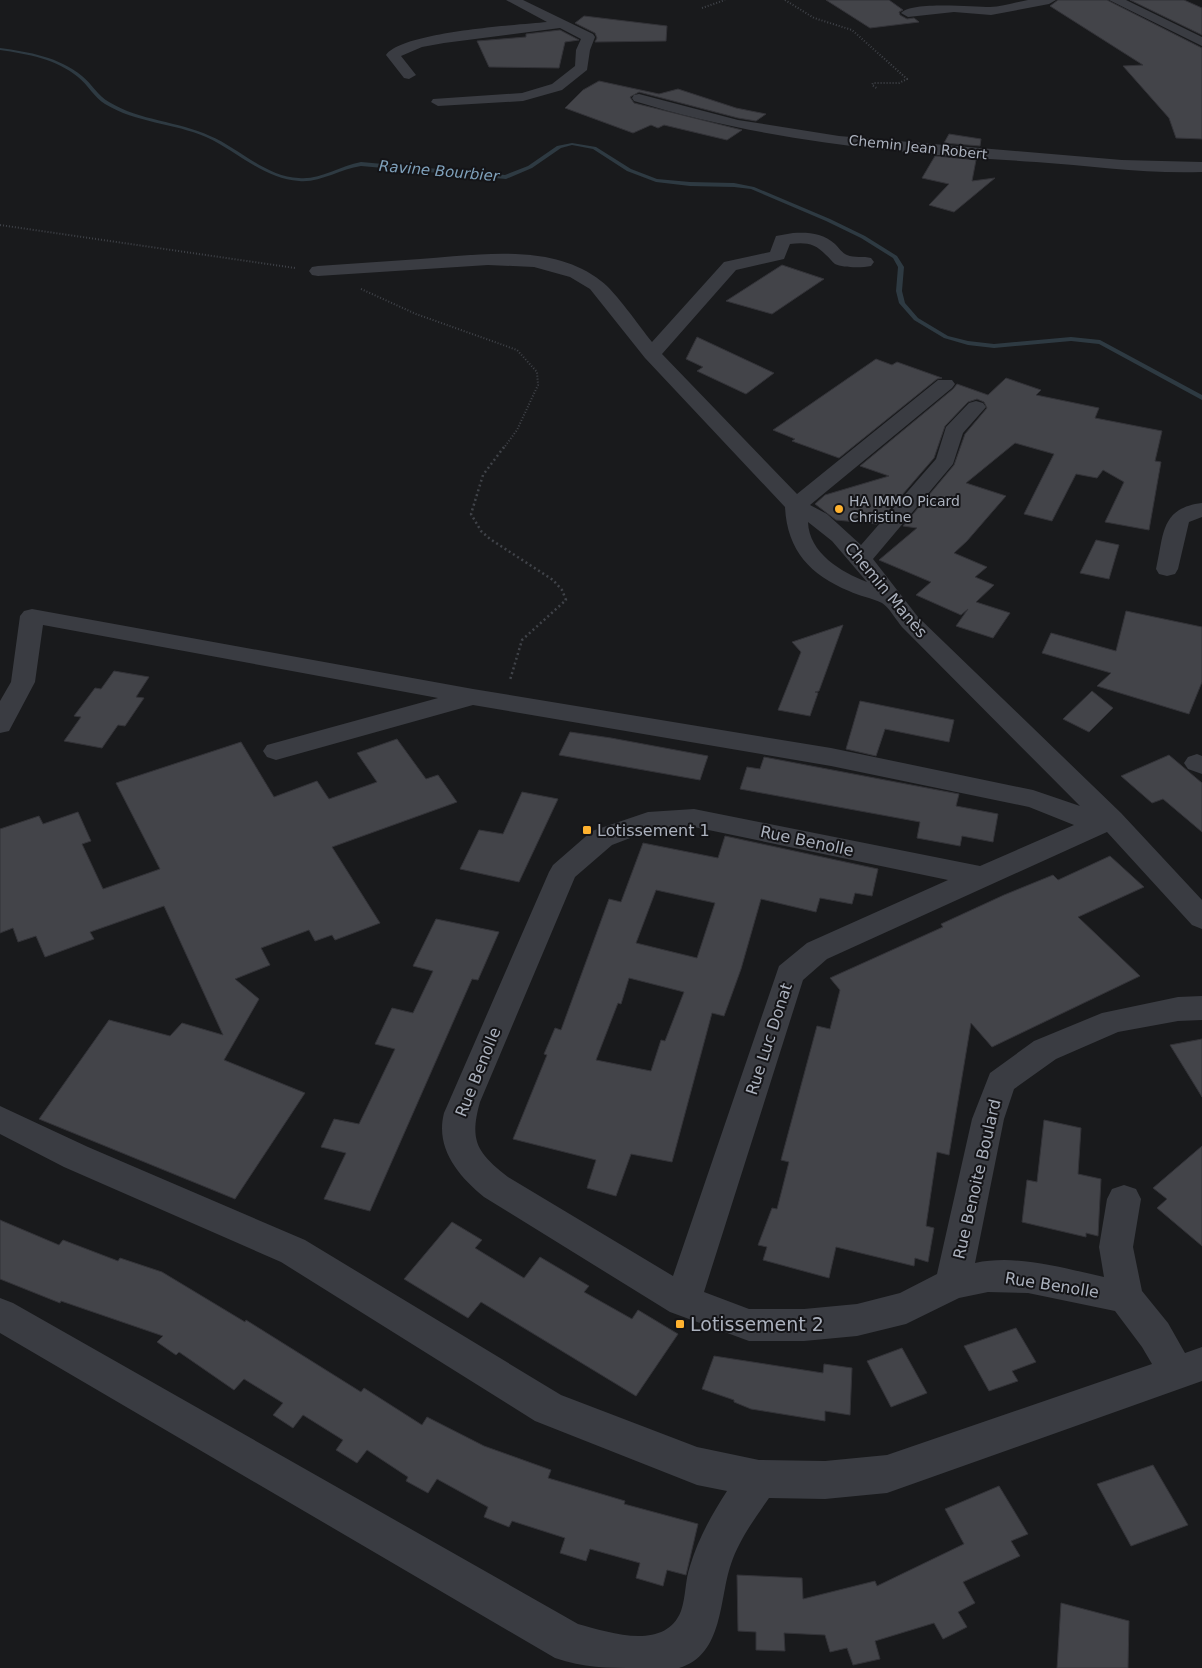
<svg xmlns="http://www.w3.org/2000/svg" width="1202" height="1668" font-family="'DejaVu Sans',sans-serif">
<rect width="100%" height="100%" fill="#191a1c"/>
<g fill="none" stroke-linecap="round" stroke-linejoin="round">
<path fill="#2e3a42" fill-rule="evenodd" d="M0,48c29,4 59,9 82,28 10,8 16,20 27,26 31,19 69,19 101,34 29,12 56,41 89,42 21,2 41,-12 62,-16l144,13 23,-9 29,-20 15,-3 24,4 35,22 26,10 33,3 44,1 20,4 76,32 35,17 32,20 7,11 -2,24 3,12 13,15 30,18 20,5 26,3 77,-7 29,3 102,55v5l-103,-56 -28,-3 -77,7 -26,-3 -24,-7 -30,-18 -15,-17 -3,-12 2,-24 -5,-9 -32,-20 -35,-17 -75,-32 -17,-2 -44,-1 -34,-4 -29,-11 -34,-22 -21,-4 -11,3 -29,20 -26,11 -145,-13c-21,3 -41,17 -62,15 -35,-2 -62,-30 -93,-44 -32,-14 -70,-14 -101,-33 -11,-7 -17,-19 -27,-27 -22,-18 -50,-23 -78,-27z"/>
</g>
<path fill="#434449" stroke="#333338" fill-rule="evenodd" d="M826,0h63l14,10 -4,2 1,3 7,4 7,-1 5,4 -49,6z
M1058,0h49l95,48v91l-26,-1 -7,-20 -46,-52 20,-1 -93,-59z
M1130,0h54l18,8v27z
M584,16l83,10 -1,15 -71,1 2,-4 -2,-5 -20,-10z
M560,30l19,10 -14,2 -6,26 -70,-1 -12,-26 49,-4v-3z
M599,81l60,13 19,-5 58,19 30,6 -10,7 -18,-3 -99,-26 -9,5 4,6 108,27 -15,10 -63,-15 -6,3 -7,-3 -18,8 -68,-25 18,-18z
M949,134l32,5 -1,7 -36,-3z
M935,156l41,4 -4,21 23,-3 -41,34 -25,-7 20,-21 -27,-6z
M782,265l42,14 -52,35 -46,-13z
M697,337l77,36 -28,21 -49,-23 6,-4 -17,-8z
M876,359l16,6 5,-3 45,16 -5,1 -98,79 -47,-17 3,-2 -22,-9z
M1006,378l35,12 -5,5 63,13 -4,10 67,13 -7,30 6,1 -12,68 -44,-8 19,-40 -21,-12 -6,8 -21,-4 -24,47 -28,-7 30,-60 -39,-11 -49,40 40,13 -39,45 -13,12 33,14 -12,10 19,8 -18,17 34,11 -17,25 -37,-12 12,-17 -7,6 -45,-20 15,-13 -52,-22 38,-32 -14,-2 51,-61 11,-31 22,-26 -3,-6 -7,-3 -9,3 -23,24 -11,32 -57,66 -41,-4 -21,-16 10,-9 64,-19 -29,-10 93,-77 4,-5 31,11z
M1096,540l23,5 -10,34 -29,-6z
M1126,611l76,16v55l-13,32 -92,-28 14,-13 -69,-20 9,-20 65,18z
M843,625l-24,66 -4,1 3,1 -8,23 -32,-6 23,-58 -9,-10z
M114,671l35,6 -13,20 8,1 -19,28 -7,-1 -16,23 -38,-7 17,-24 -7,-1 21,-28 6,1z
M1092,691l21,17 -24,24 -26,-13z
M860,701l94,19 -5,22 -64,-13 -9,27 -30,-7z
M570,732l41,6 97,18 -8,24 -141,-25z
M397,739l29,40 12,-4 19,27 -125,45 48,76 -45,17 -3,-5 -17,6 -6,-11 -48,18 9,17 -35,14 24,20 -35,61 81,33 -70,106 -196,-80 70,-99 61,16 12,-13 41,12 -59,-129 -74,26 4,7 -49,18 -9,-21 -18,6 -5,-14 -13,5v-104l39,-13 4,8 35,-12 13,29 -9,3 21,45 57,-20 -44,-86 125,-41 33,55 43,-16 12,18 48,-17 -20,-29z
M1169,755l33,28v49l-39,-33 -11,4 -31,-27z
M764,757l195,37 -3,12 42,8 -5,28 -31,-6 -2,10 -43,-8 3,-16 -180,-33 7,-22 13,2z
M522,792l36,7 -39,83 -59,-13 19,-39 24,4z
M725,836l153,33 -6,27 -17,-3 -3,11 -32,-6 -4,14 -55,-13 -20,70 -17,47 -12,-3 -40,149 -41,-8 -15,42 -29,-8 9,-28 -83,-21 34,-84 -3,-1 11,-26 6,2 48,-131 12,3 22,-59 75,15zM656,890l59,13 -18,55 -61,-15zM629,978l55,14 -19,49 -4,-1 -10,31 -55,-11 22,-57 3,1z
M1110,856l34,31 -66,30 62,59 -148,71 -21,-24 -22,132 -12,-3 -11,74 8,2 -6,34 -13,-4 -1,8 -78,-19 -7,31 -66,-18 4,-13 -9,-2 14,-37 5,1 12,-47 -8,-2 36,-134 13,3 10,-39 -10,-12 113,-51 -2,-3 63,-29 49,-20 5,5z
M436,919l63,13 -21,48 -6,-1 -102,232 -46,-12 22,-46 -25,-6 13,-28 25,5 36,-75 -20,-5 17,-36 21,5 20,-42 -20,-5z
M1202,1039v58l-32,-52z
M1044,1120l37,8 -3,46 23,5 -3,57 -12,-3v4l-64,-15 5,-42 10,2z
M1202,1146v100l-45,-38 10,-9 -14,-11z
M0,1220l59,25 4,-5 55,21 2,-3 42,14 83,50 1,-2 115,72 3,-4 58,37 5,-8 57,29 67,24 -3,8 77,23 -1,3 74,20 -12,51 -19,-5 -4,16 -27,-8 4,-15 -50,-14 -4,12 -26,-8 5,-15 -53,-17 -3,6 -25,-10 4,-10 -51,-28 -9,14 -22,-12 2,-4 -41,-27 -10,13 -21,-13 7,-10 -40,-25 -10,13 -20,-13 10,-12 -39,-24 -10,11 -55,-38 -3,3 -19,-13 6,-6 -102,-35 -1,2 -60,-24z
M452,1222l30,18 -7,8 49,30 16,-21 49,29 -5,6 48,27 6,-9 40,24 -42,62 -155,-94 -13,16 -64,-39z
M1016,1328l20,34 -24,9 6,10 -29,10 -25,-45z
M902,1348l25,45 -36,14 -24,-46z
M714,1356l109,17 1,-9 28,4 -2,47 -25,-4v10l-74,-12 -17,-7v-2l-32,-11z
M1153,1465l35,60 -57,21 -34,-62z
M999,1486l29,48 -17,7 9,15 -57,26 12,21 -17,9 9,15 -24,12 -9,-16 -59,18 5,18 -27,6 -6,-17 -17,4 -5,-17 -41,-2 1,18 -29,-1v-18l-18,-1 -1,-56 65,3 1,21 72,-18 2,5 87,-42 -19,-35z
M1061,1603l68,18 -1,47h-71z"/>
<g fill="none" stroke-linecap="round" stroke-linejoin="round">
<path stroke="#404349" stroke-width="2" stroke-dasharray="1 2" stroke-linecap="butt" d="M785,0l29,18 38,12 55,49 -8,4h-26l-1,2 6,4
M702,8l23,-8
M0,225l295,43
M361,289l55,25 101,36 20,22 1,13 -21,45 -14,19"/>
<path stroke="#404349" stroke-width="2.5" stroke-dasharray="2 3" stroke-linecap="butt" d="M504,447l-21,28 -12,39 10,17 9,8 63,41 9,10 4,10 -44,40 -12,40"/>
<path fill="#3a3c42" fill-rule="evenodd" d="M506,0h17l70,34 2,3 -5,13 -3,20 -25,20 -39,11 -85,5 -7,-4 2,-3 89,-6 30,-9 23,-18 1,-16 5,-11 -21,-11 -116,15 -22,4 -21,9 15,19 -7,4 -5,-1 -18,-23c16,-23 130,-30 161,-33z
M1028,0h28l-7,4 -58,11 -37,-3 -46,5 -7,-4c11,-12 72,-6 89,-6 12,0 26,-5 38,-7z
M1109,0h17l76,37v9z
M639,94l99,26 101,16 283,24 80,2v10c-56,2 -110,-6 -166,-10 -139,-9 -268,-20 -402,-61l-2,-3 2,-3z
M793,233c15,-1 30,0 42,11 3,3 8,10 12,11 7,3 17,1 24,3l3,4 -3,4c-9,2 -28,2 -36,-2 -3,-2 -6,-7 -9,-9 -11,-12 -21,-13 -36,-11l-6,15 -48,11 -74,84 135,140 141,-114h14l3,4 -3,4 -142,117 17,9 34,31 75,-86 10,-32 23,-24 7,-2 7,2 3,4 -23,26 -10,31 -80,95 45,58 203,196 81,87v29l-10,-4 -85,-93 -280,127 -24,21 -99,312 45,17h55l53,-5 43,-11 37,-19 35,-155 18,-46 44,-32 68,-28 76,-16 24,-1v24l-24,1 -60,11 -62,27 -42,30 -10,30 -29,144c42,-9 88,5 129,14l-5,-30 8,-48 5,-10 12,-4 12,4 5,10 -8,48 9,44 26,32 17,30 17,-6v34l-315,112 -62,6 -56,-1c-14,20 -30,42 -38,66 -12,34 -7,91 -52,104 -12,0 -29,0 -42,0 -30,0 -53,0 -82,-10l-555,-325v-35l13,5 565,321c30,8 87,28 103,-13 5,-14 4,-31 9,-45 8,-27 22,-52 37,-75l-30,-6 -162,-64 -254,-159 -217,-95 -64,-33v-28l88,41 217,93 256,155 136,52 62,13 66,1 62,-6 265,-91 -10,-17 -27,-36 -87,-18 -40,-1 -29,6 -53,26 -49,12 -53,5h-55l-79,-29 -186,-115c-26,-21 -49,-49 -40,-84l105,-241 4,-7 39,-34 56,-19 46,-3 286,57 94,-41 -45,-18 -198,-41 -358,-61 -197,55 -9,-3 -4,-6 4,-6 171,-47 -395,-73 -8,57 -26,49 -9,2v-32l11,-19 9,-66 4,-5 8,-2 441,80 358,59 202,42 47,16 -178,-179c-6,-7 -13,-20 -20,-24 -10,-5 -23,-7 -33,-12 -39,-16 -62,-41 -64,-84l-140,-149 -55,-69 -20,-12 -36,-10 -46,-2 -170,11 -6,-1 -3,-4 3,-4 6,-1c34,-2 68,-5 102,-7 58,-4 132,-17 181,22 15,11 38,45 51,61l72,-80 46,-10 6,-16zM808,522l24,19 35,41c-26,-10 -58,-29 -59,-60zM694,827l254,53 -141,63 -28,23 -106,310 -165,-99c-31,-24 -39,-36 -28,-75l95,-225 37,-32 39,-15z
M1202,503v14l-13,5 -11,47 -3,5 -8,2 -8,-2 -3,-5c8,-34 4,-61 46,-66z
M1197,754l5,2v18l-14,-5 -4,-6 4,-6z"/>
</g>
<g fill="#ffb22f" stroke="#141417" stroke-width="2">
<circle cx="839" cy="509" r="5"/>
<rect x="582" y="825" width="10" height="10" rx="2.5"/>
<rect x="675" y="1319" width="10" height="10" rx="2.5"/>
</g>
<g text-anchor="middle" dominant-baseline="central" stroke-width="4" stroke-linejoin="round" paint-order="stroke">
<g font-size="14" fill="#abb1bd" stroke="#141417">
<text transform="translate(918 147) rotate(6)">Chemin Jean Robert</text>
</g>
<g font-size="14" fill="#abb1bd" stroke="#141417" text-anchor="start">
<text x="849" y="501">HA IMMO Picard<tspan x="849" dy="16">Christine</tspan></text>
</g>
<g font-size="15" font-style="italic" fill="#7fa1bb" stroke="#141417">
<text transform="translate(439 171) rotate(5)">Ravine Bourbier</text>
</g>
<g font-size="16" fill="#abb1bd" stroke="#141417">
<text transform="translate(886 590) rotate(50)">Chemin Manès</text>
<text transform="translate(807 841) rotate(12)">Rue Benolle</text>
<text transform="translate(769 1039) rotate(-72)">Rue Luc Donat</text>
<text transform="translate(478 1072) rotate(-68)">Rue Benolle</text>
<text transform="translate(977 1179) rotate(-77)">Rue Benoite Boulard</text>
<text transform="translate(1052 1285) rotate(9)">Rue Benolle</text>
</g>
<g font-size="16" fill="#abb1bd" stroke="#141417" text-anchor="start">
<text x="597" y="830">Lotissement 1</text>
</g>
<g font-size="19" fill="#abb1bd" stroke="#141417" text-anchor="start">
<text x="690" y="1324">Lotissement 2</text>
</g>
</g>
</svg>
